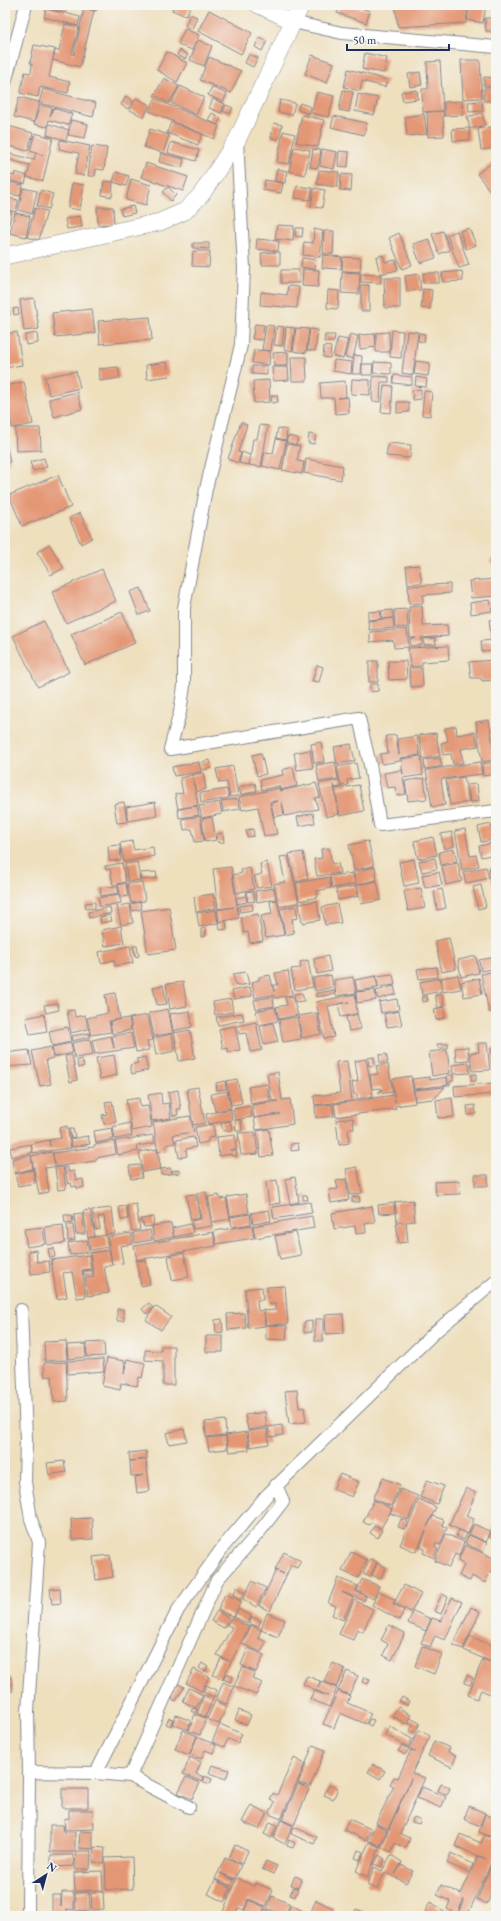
<svg xmlns="http://www.w3.org/2000/svg" width="501" height="1921" font-family="'EB Garamond',serif">
<rect width="100%" height="100%" fill="#f6f6f2"/>
<filter id="ink" filterUnits="userSpaceOnUse"><feTurbulence type="fractalNoise" baseFrequency=".025" numOctaves="2"/><feDisplacementMap in="SourceGraphic" scale="8" xChannelSelector="R" yChannelSelector="G"/><feConvolveMatrix kernelMatrix="1 2 1 2 8 2 1 2 1" color-interpolation-filters="sRGB"/></filter>
<filter id="wash" filterUnits="userSpaceOnUse"><feTurbulence type="fractalNoise" baseFrequency=".012" numOctaves="4" result="noise"/><feDisplacementMap in="SourceGraphic" scale="16" xChannelSelector="R" yChannelSelector="G"/><feGaussianBlur stdDeviation="0.9" result="paint"/><feColorMatrix in="noise" values="0 0 0 0 0 0 0 0 0 0 0 0 0 0 0 0 0 1.4 0 .05"/><feComposite in="paint" operator="in"/></filter>
<g filter="url(#wash)">
<rect width="100%" height="100%" fill="#eedfbd"/>
<g id="blocks">
<path fill="#e49775" d="M47,5h21l-3,8 15,4 -2,9 -34,-9 2,-8 18,4 -18,-6z
M77,5h21l-2,6z
M124,5h9l-2,4z
M174,5h17l-5,11 -14,-6z
M340,5h11l19,6 -4,12 -29,-10z
M395,5h73l-2,18 -68,4z
M470,5h16l-3,18 -16,-3z
M84,8l10,3 -14,56 -27,-7 2,-10 4,1 6,-27 14,3 -7,27 2,1z
M209,10l43,23 -11,21 -43,-23z
M190,14l7,3 -5,12 -7,-3z
M485,18h11v13h-10z
M185,29l14,6 -7,15 -14,-6z
M259,38l8,3 -5,10 -7,-4z
M198,40l14,6 -8,20 -14,-6z
M34,45l21,4 -6,28 21,5 -2,11 -28,-6 -2,10 -18,-4 5,-21 6,1 1,-9 -2,-1z
M180,50l8,5 -3,4 -8,-4z
M167,52l20,11 -10,19 -20,-12z
M365,53l22,5 -3,15 -22,-4z
M249,54l9,4 -5,9 -8,-4z
M312,55l22,8 -7,20 -22,-9z
M209,57l32,14 -10,22 -31,-13z
M461,60h19l2,38 -19,1z
M440,61l3,50 -20,1 -1,-23h6l-1,-27z
M348,69l39,11 -2,7 -23,-6 -2,10 -16,-4z
M420,72l2,13 -12,2 -2,-13z
M484,77l12,1v9l-12,-1z
M164,78l15,8 -10,17 -15,-7z
M180,86l24,11 -8,18 -25,-12z
M212,87l15,7 -4,8 -15,-7z
M484,88h10v13h-10z
M43,89l53,14 -3,14 -54,-14z
M343,90l10,2 -4,20 -10,-2z
M417,90l1,9 -15,2 -2,-9z
M317,92l17,4 -5,21 -18,-4z
M358,94l20,4 -4,17 -19,-4z
M126,96l7,5 -5,8 -7,-4z
M19,97l20,5 -5,20 -20,-5z
M136,98l14,7 -6,12 -14,-7z
M155,99l64,27 -5,13 -65,-28z
M213,99l12,5 -4,9 -12,-5z
M280,100l15,3 -3,12 -14,-3z
M462,101l1,14 -19,1v-14z
M482,101l1,10 -14,1 -1,-10z
M300,103l11,4 -2,7 -11,-4z
M40,105l12,3 -2,8 3,-8 19,6 -4,11 -19,-5 -2,7 -13,-3z
M226,105l7,3 -3,6 -7,-3z
M443,111l1,25 -16,1 -1,-25z
M212,113l9,5 -4,7 -9,-5z
M482,113l3,12 -15,4 -3,-12z
M424,114l3,20 -20,2 -2,-19z
M302,115l22,5 -6,27 -22,-5z
M334,116l33,7 -3,12 -33,-8z
M71,120l17,4 -3,14 -17,-3z
M171,122l31,12 -4,11 -31,-12z
M274,123l8,2 -3,14 -8,-1z
M49,124l20,6 -3,10 -19,-5z
M5,125l28,8 -5,18 -23,-6z
M496,126v22l-15,2 -3,-21z
M469,128l1,12 -17,1 -1,-12z
M150,129l19,6 -6,18 -19,-6z
M283,131l12,3 -6,30 -12,-2z
M35,133l18,5 -10,43 -16,-4 3,-12 -25,-6v-7l29,8 2,-7 7,2 -13,-4z
M60,140l30,6 -6,30 -9,-2 4,-21 -20,-4z
M171,142l28,8 -3,11 -28,-8z
M92,146l15,2 -3,22 -8,-1 -1,7h-7z
M294,147l16,3 -5,25 -16,-4z
M313,149l8,1 -3,18 -8,-1z
M322,149l15,3 -3,17 -14,-3z
M339,151l10,1 -1,15 -10,-1z
M161,153l23,6 -2,9 -23,-6z
M493,162l3,3v28l-3,2 -16,-21z
M146,163l42,14 -5,14 -42,-14z
M277,169l10,2 -2,12 -10,-2z
M319,170l20,2 -2,15 -20,-3z
M15,172l12,4 -2,8 -18,-4 1,-6 6,2z
M116,172l13,4 -3,10 -13,-4z
M341,174l11,1 -1,16 -11,-1z
M131,179l20,6 -5,20 -20,-5z
M265,180l18,3 -2,10 -18,-3z
M5,181l18,4 -3,11 -15,-3z
M104,181l9,1 -1,15 -10,-2z
M72,183l12,2 -4,25 -12,-2z
M297,186l15,2 -1,12 -16,-2z
M168,187l8,8 -5,6 -8,-9z
M23,188l14,3 -5,23 -14,-4z
M314,188l11,2 -3,18 -11,-1z
M41,190l12,4 -4,15 -12,-3z
M5,197l13,3 -2,12 -11,-3z
M133,206l2,7 -13,3 -2,-7z
M97,207h16l1,17 -16,1z
M35,208l12,3 -8,29 -12,-3z
M5,211l7,1 -3,12 -4,-1z
M15,213l15,3 -4,21 -16,-4z
M80,216l2,11 -15,2 -2,-10z
M277,225l17,1 -1,15 -18,-2z
M296,228h7l-1,9 -7,-1z
M469,228l7,17 -10,4 -6,-18z
M314,229l9,2 -3,26 -17,-2 1,-13 9,1z
M5,231h3l-1,17h-2z
M324,231h10l-1,23h-10z
M443,231l7,19 -11,4 -7,-20z
M457,231l12,34 -10,3 -12,-33z
M399,233l13,32 -10,4 -13,-31z
M257,239l22,2 -1,10 -22,-2z
M429,239l7,19 -16,5 -7,-19z
M193,243h16v6l-16,-1z
M193,251h17l-1,16 -17,-1z
M280,252v13h-18l-1,-12z
M323,255l19,2 -1,12 -19,-1z
M383,255l2,7 11,-2 2,10 -18,4 -4,-17z
M343,257l18,1 -1,14 -18,-1z
M302,258l14,2 -1,9 -14,-2z
M303,269l16,1 -1,17 -16,-1z
M281,270h18v13h-18z
M462,271l1,10 -20,1 -1,-9z
M342,272l18,1 -1,21 -18,-1z
M423,273h16v10h-16z
M361,274l20,1v8l-20,-1z
M419,274l2,16 -14,1 -2,-15z
M384,278h16v30h-15z
M361,285h8v26h-8z
M288,286l11,1 -2,21 -37,-3 1,-13 26,3z
M423,289l9,1 -2,19 -9,-1z
M328,290l11,1 -1,18 -11,-1z
M6,292l4,23 -5,2v-24z
M34,298l5,31 -15,2 -4,-31z
M18,308l1,6 -5,1 -1,-6z
M92,309l3,24 -40,4 -3,-24z
M150,317l2,23 -52,4 -2,-23z
M255,324l9,1 -2,15 -10,-1z
M266,325l8,1 -3,25 -9,-1z
M277,326l7,1 -2,19 -8,-1z
M286,327l9,1 -3,23 -8,-2z
M296,328l13,1 -3,24 -13,-2z
M310,329l8,1 -3,21 -8,-1z
M392,330l11,1 -2,27 -11,-1z
M407,331l11,1 -5,43 -11,-2z
M17,332l5,33 -17,3v-34z
M389,332l1,20h-14v-5l-16,2 -1,-14 16,-1 1,11v-12z
M37,333l1,10 -12,2 -1,-10z
M419,333l6,1 -1,8 -6,-1z
M350,334l8,2 -5,23 -8,-2z
M325,335h10l-1,7h-10z
M338,338l10,2 -5,19 -10,-3z
M324,346l7,1 -1,11 -7,-1z
M254,350l16,1 -1,14 -17,-2z
M288,352v14h-14l-1,-13z
M354,355l8,1 -1,18h-9z
M291,357h15l1,24h-15z
M334,360l18,2 -1,12 -18,-3z
M416,361l14,2 -2,13 -14,-2z
M167,362l2,14 -22,3 -1,-14z
M374,362l17,1v11l-18,-1z
M362,364h11l-1,11h-10z
M252,366h15v9l-15,-1z
M118,367l2,11 -20,3 -1,-12z
M272,367h16l1,13 -16,1z
M76,371l4,17 -31,7 -4,-18z
M394,375l18,2v8l-19,-2z
M373,376l16,1v5h-8l-1,20 -8,-1z
M416,377l11,2 -1,8 -11,-1z
M352,379l18,1v15l-19,-1z
M269,380l1,22 -16,1 -1,-22z
M345,381l1,16 -8,1 10,-1 1,16 -14,1 -1,-16h-13l-1,-15z
M24,382l9,42 -21,4 -2,-12 -5,1v-31z
M384,385l9,1 -2,27 -10,-1z
M421,389v10l-8,1 -1,-10z
M424,391l8,1 -2,24 -8,-1z
M77,392l5,17 -28,8 -5,-18z
M277,395l1,7 -6,1 -1,-7z
M397,402h12v10l-12,1z
M241,422l6,3 -9,27 3,1 -3,10 -10,-4z
M260,425l8,1 -7,41 -12,-2 4,-26h4z
M15,428h25l1,22 -25,1z
M278,428l9,2 -1,10 -10,-2z
M309,434l7,1 -2,9 -6,-1z
M288,436l10,2 -2,7 -10,-3z
M5,439l5,23 -5,1z
M276,439l10,2 -6,29 -18,-4 3,-14 8,1z
M388,443l23,2 -1,13 -24,-2z
M287,444l13,2 -3,15 7,1 -2,12 -20,-4z
M242,452l8,3 -2,10 -9,-2z
M44,458l3,9 -14,4 -3,-9z
M306,459l37,7 -2,14 -37,-7z
M58,475l13,32 -49,19 -13,-31z
M80,513l12,25 -11,6 -12,-26z
M49,544l15,24 -13,7 -14,-23z
M493,558l3,2v7l-7,-5z
M419,565l3,18 -14,1 -2,-18z
M102,569l14,32 -50,22 -14,-31z
M496,579v17l-25,2 -2,-17z
M450,584v9l-27,2v8l-14,1 -1,-18z
M141,588l9,23 -11,4 -9,-23z
M490,600l2,11 -21,3 -1,-11z
M422,606l1,20 24,-1 1,11 -27,2 1,7 -11,1 -1,-7 6,-1h-6l-1,-31z
M407,609l1,18 -13,1 -1,-18z
M392,610l1,8 -11,1 -1,-8z
M380,611l1,8 -13,1v-8z
M122,612l13,31 -50,22 -14,-31z
M393,618l1,10 -25,2 -1,-9z
M496,619v17h-5l-2,-16z
M44,621l25,51 -31,15 -25,-51z
M407,629l2,18 -15,1 -1,-8 -23,2v-10z
M435,638l1,7h-12l-1,-6z
M496,640v18h-3v-7l-11,1 -1,-11z
M448,646l1,14 -27,2v4l-12,1 -2,-19z
M493,660l1,20 -12,1 -1,-3h-10l-2,-16z
M369,661h9v21h-9z
M388,661h18l1,18 -18,1z
M317,665l6,2 -4,15 -7,-1z
M409,668h13l1,18 -12,1z
M370,684h8v7l-8,1z
M489,720l6,40 -13,2 -6,-40z
M456,726l1,9 18,-3 3,14 -17,3 2,14 -10,1 -2,-10 -8,1 -2,-12 7,-2 -3,-13z
M436,733l4,23 -17,3 -4,-24z
M396,735l3,20 -1,-16 19,-3 3,19 -20,3v3l-18,3 -2,-10 8,-1 -2,-17z
M321,742l3,20 -10,1 -3,-19z
M351,744l4,17 -18,3 -3,-17z
M310,750l3,18 -16,2 -3,-17z
M261,753l5,21 -9,2 -5,-21z
M421,756l2,19 -20,3 3,16 -9,2 -2,-9 -8,1 -3,-15 18,-3 1,4 -2,-15z
M440,758l2,8 -17,3 -1,-9z
M210,760l1,8 -8,2 -1,-8z
M199,762l2,10 -27,4 -2,-9z
M335,762l3,17 -19,3 -3,-17z
M480,762l2,12 -41,5 4,26 -13,2 -6,-37z
M496,762v12l-13,2 -1,-12z
M356,763l3,15 -12,2 1,5 -7,1 -4,-19z
M233,766l5,30 -8,1 -3,-15 -8,1 -3,-14z
M293,767l4,19 -17,4 -1,-4 -17,4 -2,-10 23,-5 -1,-5z
M203,773l3,16 -10,3 -4,-17z
M192,775l6,30 -20,4 -3,-15 8,-1 -3,-15z
M464,777l5,25 -19,3 -4,-25z
M424,778l3,21 -19,2 -3,-20z
M339,780l2,7 -6,1 -1,-3 5,29 -13,3 -7,-33z
M255,783l2,8 -16,4 -2,-8z
M316,783l4,14 -5,1 3,11 -33,7 -3,-14 2,13 -10,2 -3,-14 7,-2 -8,1 7,32 -13,2 -6,-29 -16,3 -3,-13 40,-9 1,3z
M477,784l2,17 -9,1 -2,-17z
M359,785l5,26 -24,5 -5,-27z
M227,789l2,9 -28,5 -1,-10z
M238,799l2,10 -17,3 -2,-11z
M124,802l3,20 -10,1 -3,-19z
M155,802l2,14 -29,5 -2,-14z
M219,802l3,12 -20,4 -3,-12z
M197,806l2,9 -20,3 -1,-9z
M313,813l2,10 -16,3 -2,-9z
M200,816l4,25 -9,1 -3,-13 -8,1 -2,-11z
M212,817l4,23 -11,2 -3,-23z
M491,824l3,16 -13,2 -3,-15z
M253,829l1,7 -7,1 -1,-7z
M465,829l5,27 6,-1 3,11 -17,4 -7,-39z
M452,832l2,14 -10,3 -3,-15z
M223,833l1,9 -6,1 -1,-9z
M433,837l4,18 -19,4 -4,-18z
M132,841l2,9 19,-3 1,9 -30,6 -4,-19z
M368,841l6,25 -20,4 -5,-25z
M496,842v12l-15,3 -2,-11z
M120,845l1,15 -12,1 -1,-15z
M329,848l3,16 6,-1 2,10 -23,3 -3,-17 8,-1 -1,-9z
M454,849l3,12 -16,4 -2,-13z
M303,852l5,27 -13,3 -6,-28z
M288,856l11,47 -20,4 -5,-23 11,-2 -5,-25z
M435,858l2,11 -15,3 -3,-11z
M414,859l5,24 -15,3 -5,-24z
M137,862l3,18 -12,2 -3,-18z
M267,862l5,24 -15,2 -3,-12 8,-2 -2,-10z
M122,863l4,19 -13,3 -3,-16 -4,1 -1,-4z
M458,863l4,18 -16,4 -4,-19z
M231,867l8,51 -20,4 -2,-12 17,-3 -16,2 -5,-40z
M375,867l2,13 -21,5 -3,-13z
M486,867l3,11 -23,5 -3,-11z
M496,867v20h-3l-4,-19z
M250,868l4,21 -18,4 -3,-18 9,-2 -1,-3z
M156,872l1,6 -16,2 -1,-7z
M439,872l3,13 -17,3 -3,-13z
M353,873l2,11 -23,4 -2,-12z
M329,877l2,11 -14,3 1,6 -19,4 -3,-18z
M377,881l4,19 -20,4 -4,-19z
M142,882l3,19 -14,2 -4,-19z
M126,883l2,13 -7,1 -3,-12z
M481,885l5,22 -8,2 -5,-22z
M117,886l2,7 -18,3 -1,-8z
M356,886l2,10 -20,4 -2,-11z
M274,888l2,11 -19,3 -2,-11z
M421,888l4,20 -17,3 -4,-20z
M442,889l4,19 -9,2 -3,-19z
M496,889v11h-1l-2,-10z
M253,891l2,10 -7,1 -2,-10z
M119,894l2,9 -21,4 -2,-9z
M213,894l3,14 -20,4 -2,-15z
M246,896l1,6 -10,2 -1,-6z
M277,900l7,35 -18,3 -5,-22 11,-2 -2,-13z
M317,901l3,19 -18,3 -3,-19z
M95,902v6l-9,1 -1,-6z
M140,902l2,7 -10,2 -1,-7z
M130,904l3,19 -12,2 -4,-19z
M252,904l1,6 -13,2 -1,-6z
M337,904l4,19 -16,2 -3,-18z
M296,906l2,12 -6,1 2,14 -9,2 -5,-26z
M110,907l1,6 -22,5 -1,-6z
M169,907l7,43 -28,4 -7,-43z
M216,910l2,13 -19,4 -2,-14z
M258,914l5,27 -13,2 -2,-11 -4,1 -3,-16z
M110,915l2,6 -11,2 -1,-6z
M226,921l1,8 -7,1 -1,-8z
M121,926l3,17 -19,3 -3,-16z
M206,928v8l-5,1v-8z
M449,938l7,31 -14,3 -7,-31z
M130,946l3,17 -18,3 -1,-6 -13,3 -2,-11z
M133,946h4l2,10 -3,1z
M328,956l3,15 -14,3 -3,-15z
M476,956l3,17 -18,4 -3,-17z
M496,957v11l-15,3 -2,-11z
M308,960l5,27 -18,3 -4,-21 10,-1 -1,-6z
M437,967l1,10 -19,2 -2,-10z
M288,971l4,24 -17,3 -1,-3 -19,3 -3,-16 7,-2v-3l11,-2 4,17 -1,-7h5l-3,-12z
M496,971v40l-7,1 -8,-38z
M246,972l3,12 -13,2 -3,-12z
M393,974l2,11 -17,2 -2,-11z
M331,975l2,12 -18,4 -2,-13z
M458,975l3,14 -18,3 -2,-14z
M376,976l2,12 -21,3 -2,-11z
M353,977l3,16 -20,3 -2,-16z
M440,978l2,13 -20,4 -2,-13z
M479,978l3,16 -18,3 -3,-15z
M183,982l4,24 -17,3 -4,-25z
M163,985l4,19 -10,1 -4,-18z
M394,986l2,8 -18,5 -2,-8z
M250,987l2,9 -18,3 -2,-8z
M334,990l1,4 -19,3v-4z
M375,990l1,10 -19,3 -1,-11z
M115,993l5,26 -11,2 2,11 -20,3 -4,-17 21,-5 -3,-18z
M302,993l2,8 -9,1 -1,-8z
M355,994l2,20 -16,3 -3,-13 11,-2 -21,4 6,31 -10,2 -8,-37z
M442,994l2,12 -6,2 -3,-13z
M292,996l6,19 -19,4 -3,-12 11,-2 -2,-8z
M427,996l1,5 -5,1 -1,-5z
M273,997l1,9 -18,3 -2,-9z
M231,999l2,13 -18,3 -2,-13z
M397,999l2,11 -18,3 -2,-11z
M57,1003l2,7 -13,3 -2,-8z
M275,1007l3,14 -19,4 -3,-14z
M444,1007l1,11 -9,2 -2,-11z
M168,1009l5,24 -19,3 -5,-23z
M74,1010l1,7 10,-2 3,14 -17,4 -4,-22z
M190,1011l2,16 -19,4 -3,-17z
M399,1011l3,14 -15,2 -3,-13z
M242,1013l2,7 -26,5 -2,-8z
M317,1013l4,21 -19,4 -4,-22z
M44,1014l3,18 -17,3 -4,-17z
M357,1014l4,15 -12,2 -3,-14z
M148,1015l5,25 -6,1 2,9 -13,2 -6,-34z
M297,1017l4,22 -18,3 -4,-22z
M129,1018l2,12 -19,4 -2,-13z
M256,1022l6,28 -12,2 -4,-19 -7,1 -2,-8z
M273,1023l5,19 -14,3 -4,-19z
M235,1026l5,24 -12,2 -1,-4 -4,1 -4,-20z
M68,1027l3,15 -19,4 -3,-15z
M190,1030l5,28 -16,3 -5,-28z
M89,1033l1,4 -18,4 -1,-5z
M131,1033l3,15 -39,6 -3,-14 19,-4 3,12 -2,-12z
M172,1034l3,17 -19,4 -3,-17z
M90,1039l3,16 -18,3 -3,-15z
M71,1043l2,10 -19,4 -2,-10z
M478,1043h9l3,27 -18,1 -2,-18 9,-1z
M437,1044h11v4h-10z
M51,1047l2,11 -7,2 5,24 -11,2 -8,-35z
M468,1047l1,13 -13,1 -1,-13z
M496,1047v24h-3l-2,-23z
M29,1050l3,15 -27,2v-14z
M447,1050l3,23 -18,3 -3,-24z
M386,1054l2,8 -8,1 -1,-8z
M72,1055l5,25 -7,2 -5,-26z
M114,1055l3,20 -17,4 -4,-21z
M145,1057l3,13 -16,4 -2,-9 8,-2 -1,-4z
M374,1057l1,8 -6,1 -1,-8z
M82,1059l2,7 -6,2 -1,-8z
M366,1059l7,37 -16,3v-5h-3l-2,-12 6,-1 -3,-20z
M347,1061l5,40 -37,4 -1,-9 26,-3 -4,-31z
M469,1063l1,10 -17,1 -1,-9z
M388,1064l5,28 -14,2v-3h3l-1,-3 -9,1 -2,-14 8,-1 -2,-8z
M278,1072l4,28 8,-1 3,25 -37,6 -2,-12 26,-4 -26,4 -2,-13 26,-4h-6l-5,-27z
M471,1074h5v7h-5z
M447,1075h6v6h-3v4h-2z
M411,1076l4,27 -20,3 1,3 -60,8 -2,-13 60,-9 1,7 -3,-23z
M430,1077v3l17,-3 1,8 -34,4 -2,-10z
M237,1079l5,24 -11,2 -5,-24z
M225,1081l1,8 -9,1 -1,-7z
M493,1083l1,11 -39,3 -1,-11z
M267,1084l3,17 -19,3 -3,-17z
M198,1087l7,36 -12,2 -6,-36z
M445,1087l-11,12 -19,2 -1,-11z
M178,1090l3,19h-4l1,6 -5,1 -5,-24z
M227,1091l4,17 -16,3 -4,-17z
M161,1093l1,11 7,-1 2,15 -19,3 -4,-26z
M139,1098l1,9 8,-1 4,21 -20,4 -6,-31z
M452,1098l2,19 -16,1 -2,-18z
M112,1101l4,21 -12,2 -2,-9 5,-1 -2,-12z
M332,1104l2,12 -18,2 -1,-12z
M475,1105l1,9 -8,1 -1,-9z
M250,1106l2,11 -17,3 -2,-11z
M231,1109l1,11 -24,4 -2,-10z
M190,1116l4,16 -21,3 2,8 -9,2 1,6 -9,1 -5,-30z
M353,1118l1,11h-6l1,14 -10,2 -3,-25z
M235,1120h6l1,11h-6z
M230,1121l2,9 -9,1 -2,-8z
M130,1123l2,13 -17,3 -2,-12z
M213,1124l2,13 -7,1v4l-10,2 -3,-17z
M67,1126l4,22 -38,5 -2,-9 18,-4 1,6 -1,-6 12,-2 -2,-10z
M112,1128l2,11 -18,4 -2,-12z
M69,1129h4l2,8 -4,1z
M269,1129l4,27 -12,1 -4,-26z
M255,1132l3,22 -17,1 -3,-22z
M153,1135l2,8 -18,3 1,5 -20,4 -3,-14z
M235,1135l1,14 -6,1h6l1,6h-6v-2l-12,2 -2,-19z
M88,1136l2,8 -18,3 -2,-8z
M194,1137l2,10 -10,2 1,7 -8,2 -3,-18z
M114,1141l2,13 -20,4v3l-51,7 4,24 -10,2 -8,-38 21,-4 3,13 -2,-12 41,-6v-2z
M298,1143l1,7 -8,1v-7z
M31,1144l1,9 -21,4 -1,-9z
M157,1149l4,20 -18,3 -4,-20z
M31,1155l2,14 -19,4 -2,-14z
M140,1165l2,13 -11,1 -2,-13z
M63,1167l3,22 -8,1 -3,-22z
M64,1167h3l2,5 5,-1 2,9 7,-1 1,8 -7,2v-3l-5,1 -1,-4 -3,1z
M357,1167l5,26 -12,2 -4,-26z
M171,1168v6l-10,1v-6z
M33,1170l2,13 -17,3 -3,-12z
M180,1170v3l-8,1v-3z
M475,1175h13v11h-13z
M295,1177l4,25 -9,2 -5,-25z
M346,1179l3,21 -18,3 -2,-13 9,-1 -2,-8z
M277,1180l3,23 -11,2 -3,-23z
M459,1181l1,13 -24,1 -1,-13z
M206,1192l6,34 -19,3 -2,-8 10,-2 -4,-26z
M195,1194l5,24 -9,2 -5,-25z
M246,1194l3,19 -19,3 -3,-19z
M219,1195l1,4 6,-1 4,21 -17,3 -5,-25z
M303,1195h4l1,5h-5z
M359,1196l1,6h-8v-5z
M413,1200l2,21 -9,1 2,20 -9,1 -3,-20 7,-1h-6l-2,-20z
M310,1202l2,11 -38,6 -2,-12z
M394,1203l1,10 -16,1 -1,-9z
M136,1204l4,26 -8,1 -5,-26z
M126,1206l2,13 -7,1 -2,-13z
M372,1206l3,16 -10,2 1,9 -10,1 -1,-8 -21,3 -2,-16z
M112,1208l3,26 -9,1 -2,-19 -6,1 2,12 -5,1 -3,-20z
M90,1210l5,26 -7,2 -5,-27z
M269,1210l2,11 -18,3 -2,-11z
M82,1213l3,21h-9l-2,-20z
M250,1214l1,10 -19,3 -2,-10z
M64,1215h8l1,7 -8,1z
M312,1216l2,12 -59,10 -2,-12z
M154,1217l-1,9 -9,1 -1,-4h-2v-4z
M171,1223l3,14 -20,4 -2,-15z
M191,1224l2,9 -19,4 -2,-9z
M63,1225l2,18 -18,2 -2,-18z
M67,1225h6l2,15 -7,1z
M252,1225l2,13 -38,6 -2,-13z
M43,1227l2,17 -18,3 -3,-18z
M150,1230l2,10 -17,3 -2,-10z
M213,1232l3,14 -79,14 -3,-14z
M296,1232l5,23 -21,4 -5,-23z
M131,1233l2,11 -13,2 3,17 -11,1 -4,-27z
M106,1235l2,12 -18,3 -2,-12z
M87,1240l2,12 -19,3 -2,-12z
M54,1248l1,9 -5,1 -2,-9z
M36,1250l1,12 12,-1 1,11 -19,2 -3,-23z
M109,1250l3,15 -8,2 5,26 -21,3 -3,-18 9,-1 -4,-24z
M184,1253l5,24 -17,3 -4,-24z
M89,1255l2,14 -9,1 4,27 -9,1 -5,-26 -9,1 4,24 -10,2 -6,-39z
M146,1260l4,24 -9,2 -5,-25z
M92,1270v5l-8,1 -1,-5z
M285,1286l3,38 -22,1 -2,-14 11,-1v-6h-6l-2,-17z
M262,1287l1,13h-6l1,11 6,-1 1,16 -17,2 -3,-39z
M149,1303l4,5 -7,6 -4,-5z
M155,1306l16,11 -10,13 -15,-10z
M117,1309h6l1,12h-7z
M244,1313l2,15 -18,2 -1,-16z
M343,1314l1,19 -18,1 -1,-19z
M222,1319l1,13 -7,1 -1,-13z
M315,1319h8v22h-8z
M312,1321v11l-8,1v-11z
M266,1325l21,1 -1,14 -20,-1z
M206,1336h17v16h-17z
M66,1341l1,19 -22,1 -1,-19z
M104,1342l1,14 -18,1 -1,-14z
M85,1344l1,13 -18,2 -1,-14z
M161,1346h13v39h-11v-24l-18,-1v-10l16,1z
M107,1358l18,3 -1,13 3,-15 18,4 -3,15 -3,-1 -2,9 -16,-3 -1,7 -18,-4z
M103,1359l1,12 -36,3 -1,-13z
M66,1362l2,39 -14,1 -2,-26 -7,1 -1,-14z
M297,1390l2,18 5,-1 2,15 -17,2 -4,-33z
M265,1412l2,15 -19,3 -3,-15z
M225,1420l1,15 -20,2 -1,-15z
M282,1425l1,10 -13,2 -2,-10z
M184,1429l3,12 -18,3 -3,-11z
M267,1429l2,15 -19,3 -2,-16z
M247,1432l2,18 -20,2 -3,-17z
M226,1436l1,13 -18,2 -2,-13z
M146,1451l1,8 -17,2 -1,-8z
M146,1460l4,31 -13,2 -2,-16 9,-2 -13,1 -1,-15z
M64,1461l2,11 -17,3 -2,-12z
M340,1474l19,8 -7,15 -19,-8z
M383,1478l17,7 -9,21 -18,-7z
M427,1480l17,6 -7,18 -17,-7z
M466,1488l10,5 -10,23 8,3 -6,15 -19,-9z
M400,1489l18,7 -10,24 -18,-7z
M419,1499l17,8 -9,20 6,-11 11,4 -2,5 5,3 -7,17 -4,-2 -1,4 3,2 -4,9 -11,-5 2,-4 -5,-2 6,-16 -10,21 -16,-7z
M374,1500l18,9 -11,19 -10,-6 -2,3 -6,-3z
M92,1518l1,21 -21,1 -1,-21z
M401,1519l7,3 -4,7 -6,-2z
M496,1521v19l-7,-3z
M474,1524l17,8 -5,10 -17,-8z
M374,1526l8,4 -4,8 -8,-5z
M459,1530l8,4 -3,6 -8,-4z
M446,1534l18,8 -5,14 -4,-2 -6,13 -14,-6z
M469,1535l18,8 -4,9 -18,-9z
M465,1545l31,14v15l-6,-3 -5,12 -13,-7 -2,5 -11,-5 5,-11 -6,-4z
M284,1552l17,9 -4,7 -6,-3 -21,46 -11,-5 17,-36 8,4 -9,-4z
M351,1552l16,8 -9,18 -16,-7z
M110,1555l3,22 -17,3 -3,-23z
M370,1559l7,3 -7,15 -7,-3z
M377,1563l9,4 -6,12 -8,-4z
M338,1578l20,8 -3,5 11,5 -2,5 -22,-9 11,6 -10,22 -11,-5 4,-9 -8,-3z
M362,1579l17,7 -5,13 -17,-8z
M252,1581l14,7 -10,19 -13,-8z
M404,1585l17,9 -10,18 -17,-9z
M237,1587l8,5 -4,7 -8,-4z
M60,1588l1,15 -9,1 -2,-15z
M379,1591l16,9 -2,4 11,6 -5,10 -27,-15z
M225,1594l16,7 -7,16 -16,-7z
M442,1594l6,3 -7,17 -7,-3z
M452,1598l10,4 -17,38 -10,-4 -5,11 -9,-4 11,-25 9,3z
M354,1600l19,9 -10,23 -6,-3 -4,11 -14,-6z
M471,1607l9,5 -17,37 -10,-4z
M238,1609l13,7 -3,8 -14,-7z
M217,1611l12,7 -5,10 -13,-7z
M413,1611l18,8 -5,12 -18,-8z
M267,1613l18,7 -7,17 -17,-7z
M252,1617l9,4 -3,6 -9,-4z
M231,1618l18,9 -27,52 -9,-4 8,-17 8,3 -12,-6 15,-28 -5,-2z
M251,1625l10,5 -3,8 8,4 -5,10 -19,-8z
M389,1625l16,8 -13,27 -9,-5 5,-11 -7,-4z
M470,1636l26,11v32l-6,15 -9,-4 -4,9 -9,-4 15,-36 8,3 -27,-12z
M422,1646l20,8 -8,20 -19,-8z
M248,1648l16,7 -8,17 -15,-7z
M202,1663l6,4 -3,5 -6,-4z
M333,1663l12,6 -9,18 -12,-6z
M243,1667l12,6 -3,5 10,5 -6,12 -22,-9z
M194,1669l15,8 -8,14 -15,-8z
M347,1671l11,5 -9,19 -11,-5z
M226,1673l7,3 -3,6 -7,-3z
M467,1675l6,3 -3,7 -6,-2z
M307,1676l13,5 -2,7 3,-7 16,7 -8,19 -19,-8 4,-8 14,5 -25,-12z
M11,1677l2,14 -8,1v-14z
M364,1677l6,2 -2,5 -6,-2z
M223,1682l11,5 -7,17 -11,-4z
M178,1684l6,3 -8,14 -6,-3z
M206,1685l11,5 -3,7 -11,-5z
M189,1688l14,7 -7,13 -13,-7z
M338,1691l12,5 -3,7 24,10 -5,11 -26,-11 -6,15 -11,-4z
M204,1695l9,4 -8,18 -8,-4z
M402,1697l7,4 -2,4 -8,-4z
M215,1701l12,5 -8,18 -12,-5z
M398,1707l13,8 -5,9 -14,-8z
M193,1708l4,1 -2,4 -4,-2z
M239,1710l12,5 -4,10 -12,-5z
M195,1714l11,4 -6,17 -11,-4z
M176,1715l15,6 -3,9 -16,-6z
M169,1718l4,1 -2,7 -5,-2z
M410,1718l10,5 -5,10 -5,-3 3,-5 -5,-2z
M370,1719l4,1 -3,6 -4,-2z
M220,1724l22,10 -4,9 -10,-4 -4,8 -12,-5z
M389,1726l23,13 -4,8 -23,-12z
M183,1730l14,6 -8,19 -14,-6z
M419,1730l11,6 -18,37 13,5 -25,56 10,4 -4,10 -11,-5 -4,9 -10,-5 30,-68 -23,50 -12,-6 18,-37 -4,-2 4,-7 4,1 13,-28 5,2 -7,-4z
M197,1737l19,8 -3,8 -8,-3 -4,9 -11,-5z
M434,1741l16,7 -2,4 8,4 -4,11 -24,-11z
M313,1745l12,5 -15,37 -12,-4z
M402,1745l7,4 -4,6 -7,-4z
M190,1757l11,5 -5,12 8,3 -2,5 -19,-8z
M294,1758l11,6 -24,55 -12,-5 6,-12 -5,-2 3,-7 4,2z
M373,1764l12,7 -5,8 -12,-7z
M212,1765l17,5 -3,9 -17,-6z
M205,1776l7,3 -2,5 -7,-2z
M186,1777l14,6 -8,16 -14,-6z
M298,1784l11,5 -15,36 -12,-5z
M441,1784l9,4 -3,7 -9,-4z
M329,1785l9,4 -5,10 -9,-4z
M422,1787l24,10 -5,11 -24,-10z
M62,1789h26v19h-26z
M251,1805l16,8 -8,16 -17,-7z
M469,1806l16,7 -5,13 -16,-7z
M69,1810h24l1,19 -29,1 -1,-11 5,-1z
M485,1814l11,5v19l-3,-1 2,-8 -3,8 -13,-5z
M414,1817l7,3 -2,4 -7,-2z
M349,1819l22,10 -5,11 -22,-10z
M281,1820l12,6 -8,18 -12,-6z
M270,1822l7,3 -6,13 -7,-4z
M376,1824l11,6 -7,16 -12,-6z
M50,1825h13l1,7h11v20h-25z
M294,1827l23,10 -3,7 -23,-10z
M80,1831l13,1v17l-14,-1z
M460,1834l21,9 4,-8 11,4v14l-29,63h-10l7,-17 -7,15 -10,-5 3,-8 -13,-6 4,-10 20,9 17,-38 8,3 -31,-13z
M289,1840l6,3 -2,5 -6,-2z
M369,1842l11,5 -13,30 -11,-6z
M235,1845l13,6 -6,13 -13,-6z
M94,1847l11,1 -1,15 -11,-1z
M358,1850l5,2 -3,8 -5,-2z
M76,1851h15l-1,18h-15z
M451,1853l22,11 -4,9 -22,-10z
M51,1855h22l1,11 -23,1z
M379,1855l6,4 -4,8 -7,-3z
M391,1855l11,7 -7,12 6,-9 12,6 -7,12 -21,-11 -8,17 -10,-4 7,-18 8,4z
M132,1857l1,32 -27,1 -1,-32z
M225,1858l16,7 -6,14 -15,-6 14,7 -3,6 -16,-7z
M266,1861l11,5 -4,8 -11,-5z
M493,1861l3,2v20l-9,21 -10,-5z
M102,1871l1,19 -28,1 -1,-19z
M295,1876l7,3 -4,9 -7,-3z
M237,1878l17,8 2,-3 17,7 -7,16 -18,-7 -4,11 -6,-2 -4,8 -12,-2z
M215,1880l16,8 -7,14 -16,-8z
M293,1887l5,2 -3,8 -5,-2z
M62,1892h12v18l-7,-1v4h13v3h-16v-3h-12v-18h9v12z
M89,1892l1,18 -14,1 -1,-18z
M103,1892l1,17 -12,1 -1,-17z
M272,1896l18,8 -5,12 -18,-8z
M249,1900l16,7 -4,9h-9l-8,-4z
M316,1900l17,8 -3,8h-21z
M430,1902l22,14h-19l-8,-5z
M291,1905l18,9 -1,2h-22z
M265,1909l16,7h-19z
M356,1909l11,4 -1,3h-13z
M91,1912v4h-9v-3z
M105,1912v4h-13v-3z"/>
</g>
</g>
<g filter="url(#ink)">
<use href="#blocks" fill-opacity="0" stroke="#84878e" stroke-width="1"/>
<g fill="none" stroke-linecap="round" stroke-linejoin="round">
<defs>
<path id="minor" d="M293,22l49,11 154,14
M5,83l21,-78
M237,140l7,128 -3,77 -35,144 -22,119v78l-4,26 -10,37 189,-31 11,47 10,60 116,-14
M21,1310l5,129 -1,43 6,37 8,23 -11,169 1,61
M96,1773l34,3 59,31
M130,1776l87,-196 43,-49 23,-30 -7,-16
M28,1916l1,-144 67,1 82,-163 45,-63 44,-52 168,-163 61,-51"/>
<path id="tertiary" d="M257,5l36,17"/>
<path id="secondary" d="M5,256l155,-34 25,-11 16,-16 36,-55 64,-135"/>
</defs>
<use href="#minor" stroke="#84878e" stroke-width="14"/>
<use href="#tertiary" stroke="#84878e" stroke-width="16"/>
<use href="#secondary" stroke="#84878e" stroke-width="18"/>
<use href="#minor" stroke="#fff" stroke-width="12"/>
<use href="#tertiary" stroke="#fff" stroke-width="15"/>
<use href="#secondary" stroke="#fff" stroke-width="17"/>
</g>
</g>
<rect width="501" height="1921" fill="none" stroke="#f6f6f2" stroke-width="20"/>
<g transform="translate(46 1875) rotate(36)" stroke="#f6f6f2" stroke-width="3" paint-order="stroke">
<path d="M0-3L7 15L0 10L-7 15Z" fill="#1b2f5e"/>
<text y="-6" font-size="11" font-weight="bold" text-anchor="middle" fill="#1b2f5e">N</text>
</g>
<path d="M347 44v6h102v-6" fill="none" stroke="#1b2f5e" stroke-width="2"/>
<text x="353" y="44" font-size="12" fill="#1b2f5e" stroke="#f6f6f2" stroke-width="3" paint-order="stroke">50 m</text>
</svg>
